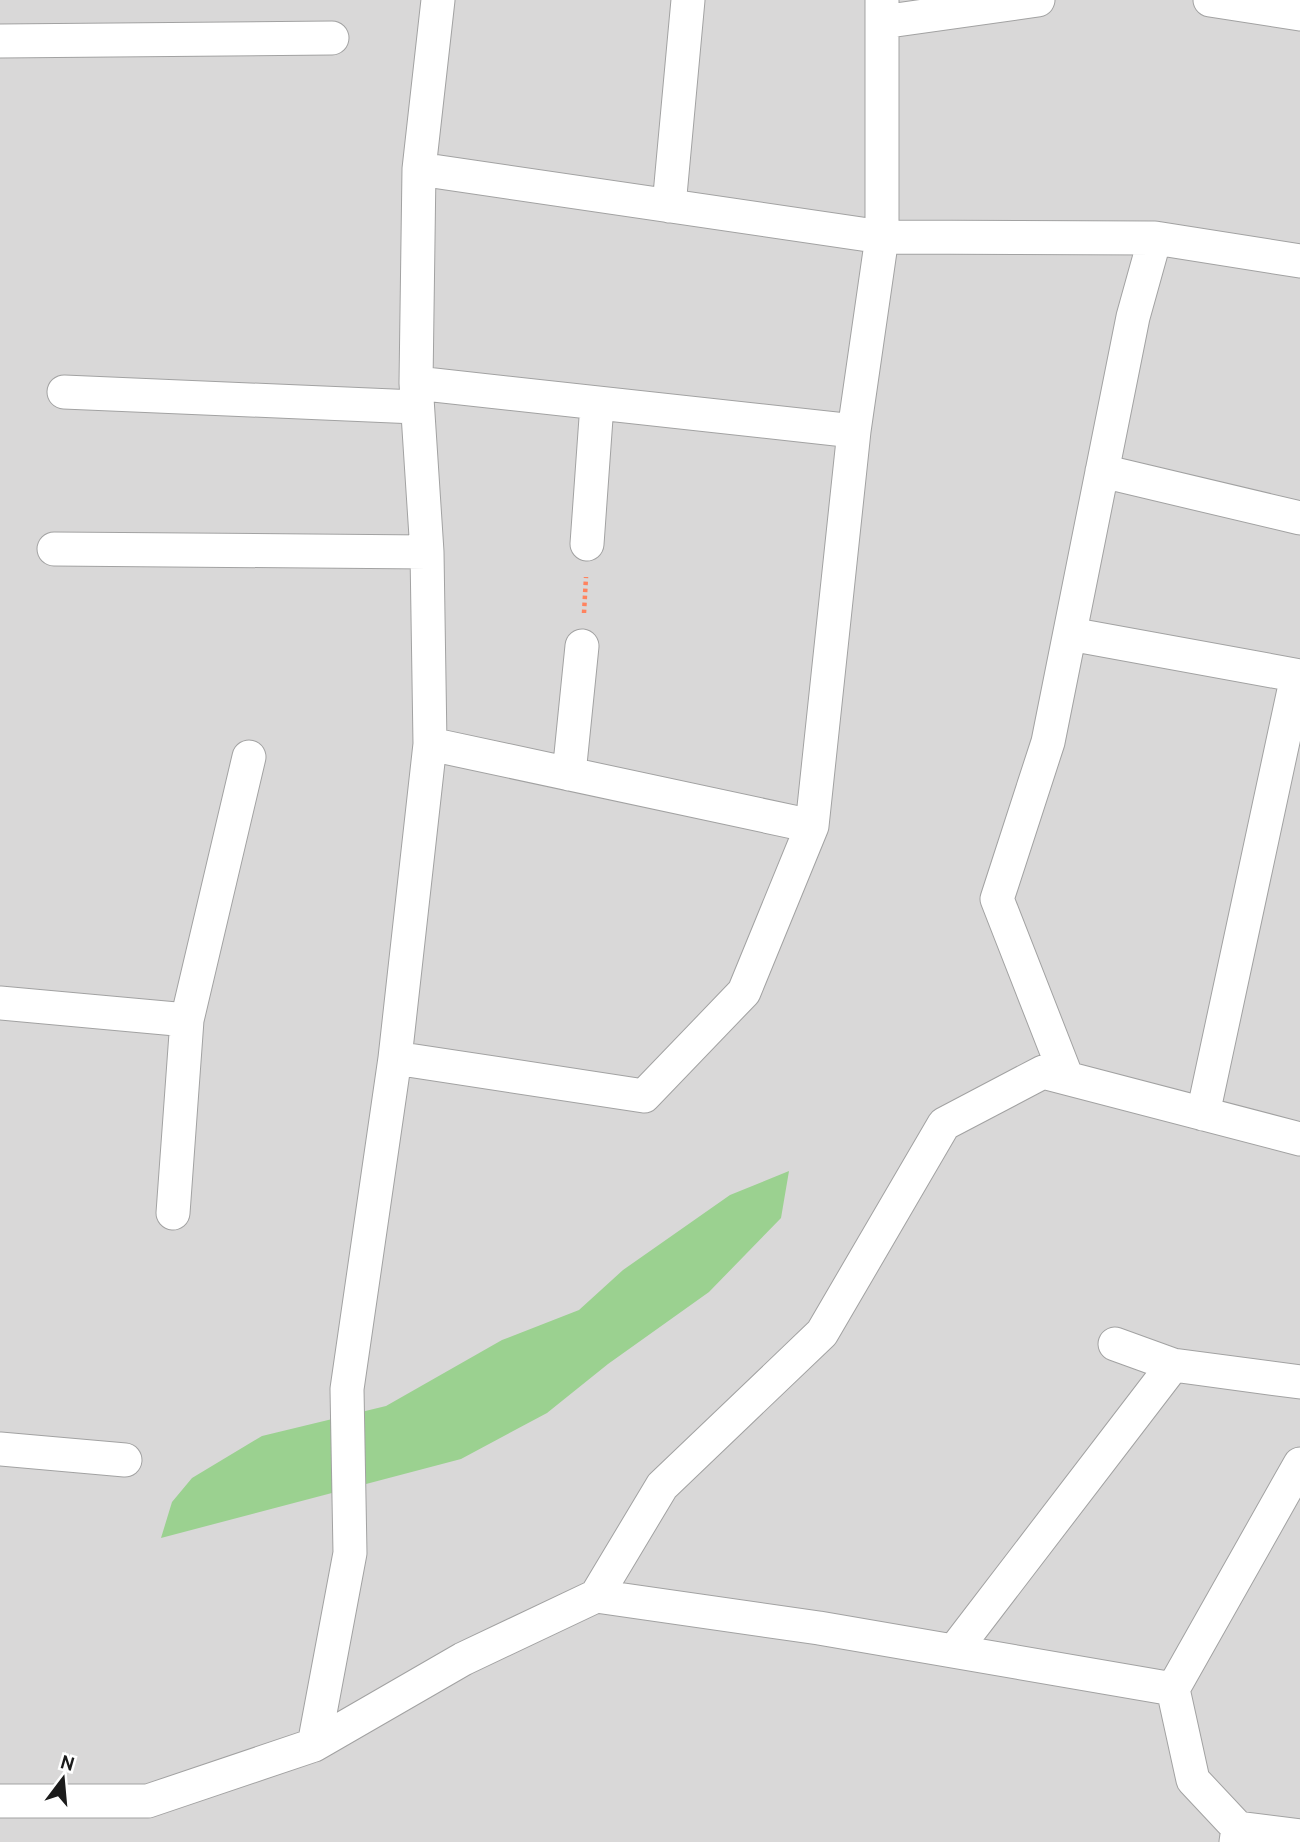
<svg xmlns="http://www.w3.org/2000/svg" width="1300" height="1842" font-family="Cabin,sans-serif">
<rect width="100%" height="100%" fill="#eeebdf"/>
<path fill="#d9d8d8" d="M0,0h1300v1842h-1300z"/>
<path fill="#9bd190" d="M789,1171l-8,47 -72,74 -101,72 -61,49 -86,46 -300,79 11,-36 20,-24 70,-42 124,-30 116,-66 77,-30 44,-40 107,-75z"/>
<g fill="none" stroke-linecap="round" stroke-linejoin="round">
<defs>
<path id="minor" d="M1210,0l90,14
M882,22l156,-22
M0,41l332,-3
M419,169l463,68 273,1 145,23
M669,206l19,-206
M416,383l438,48
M64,392l352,15
M1102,471l198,47
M587,544l10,-140
M54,549l373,3
M1070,634l230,42
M430,744l382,82
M569,774l13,-128
M0,1003l187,17
M395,1058l35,-314 -3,-192 -11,-169 3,-214 19,-169
M1067,1078l-70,-179 51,-157 85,-425 22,-79
M1203,1114l94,-438
M173,1213l14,-193 62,-263
M1115,1344l58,21 127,17
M0,1449l125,11
M596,1596l66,-110 160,-153 122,-209 99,-52 257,67
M954,1651l219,-286
M1173,1689l127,-225
M314,1745l36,-192 -3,-164 48,-331 249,38 100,-104 68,-166 42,-395 28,-194v-237
M0,1801h148l166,-56 149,-86 133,-63 223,32 354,61 20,91 45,48
M1236,1842l2,-14 62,8"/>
</defs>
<use href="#minor" stroke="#a2a2a2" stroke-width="35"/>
<path stroke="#ff835f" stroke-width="4.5" stroke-dasharray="3.5 3.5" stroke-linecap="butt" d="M584,613l2,-36"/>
<use href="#minor" stroke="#fff" stroke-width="33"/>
</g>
<g transform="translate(63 1779) rotate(16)" stroke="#ffffff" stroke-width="5" paint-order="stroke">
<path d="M0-5L12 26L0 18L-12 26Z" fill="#1b1b1b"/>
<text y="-10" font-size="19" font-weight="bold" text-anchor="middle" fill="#1b1b1b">N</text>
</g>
</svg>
